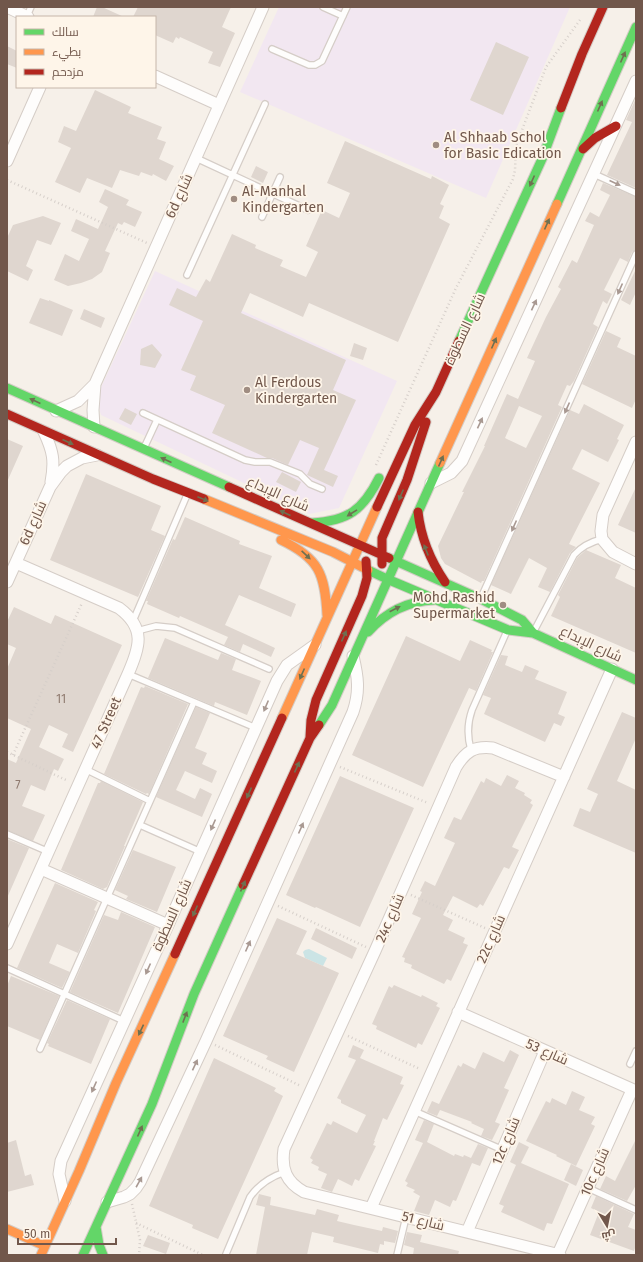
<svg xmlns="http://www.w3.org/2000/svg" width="643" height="1262" font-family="'Fira Sans',Cairo,sans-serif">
<rect width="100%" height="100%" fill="#f6f0e9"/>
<path fill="#f2e7f1" d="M279,7h291l-84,191 -246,-106z
M155,271l242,110 -58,127 -30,6 -208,-99 -5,-17z"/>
<path fill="#cbe4e5" d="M309,949l18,9 -4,8 -18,-8 -2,-6 2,-2z"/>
<path fill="#dfd6cf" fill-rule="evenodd" d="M97,7h5l22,10h-31z
M138,7h93l-9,20 13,6 -15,34 -12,-4 5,-11 -33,-15 -1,2 -3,-2 -3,6 -18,-8v-18h-22z
M496,42l33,15 -26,58 -33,-15z
M7,46l10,5v17l-10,-4z
M95,90l36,17 -3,6 34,14 -5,12 9,3 -7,17 15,7 -8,15 -13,-7 -1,2 -11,-4 -2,4 -19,-6 -8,18 -25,-10 -7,15 -25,-11 16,-34 -13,-6 6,-16 12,5z
M636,98v90l-29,-13 25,-53 -6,-2z
M345,141l86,38 1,-3 17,9 -9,19 4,2 -5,12 11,6 -52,118 -89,-39 -6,14 -53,-24 -9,20 105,47 -13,30 23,10 -32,70 14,6 -5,11 -26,-12 12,-27 -19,-8 -12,25 -16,-7h-5l-55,-25 13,-28 -35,-15 6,-14 -15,-6 22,-49 -34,-16 8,-17 19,9 10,-18 4,3 22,-48 24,11 -1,3 28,12 -3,6 26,11 12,-25 -12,-6 16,-36 17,8 11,-25 -23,-10z
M256,166l12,6 -5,11 -12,-6z
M603,183l33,14v53l-4,2 -4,10 -8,-4 -16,32 8,4 -5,10 -4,-3 -10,23 5,3 -24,54 -4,5 -3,-1 -9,20 4,2 -78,174h-2l-1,2 -36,-19 -4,-6 -3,-12 26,-54h-2l23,-46h-1l23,-52 11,5 17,-38 -8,-3 19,-41 15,-28 -3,-2 14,-27 5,3 17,-38 -9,-4 5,-9 9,5 11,-22 -10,-5zM519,406l23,10 -16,32 -21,-10z
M105,189l24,11 -3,5 16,7 -7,15 -11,-5 -2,3 -4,-2 -13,28 5,2 -8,19 -10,7 -11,4 -13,3 -14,-6 11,-26 14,7 10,-22 -18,-8 5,-12 22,10 10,-22 -9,-5z
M43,216l18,7 -10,22 -14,-5 -11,26 7,4 -5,11 -21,-10v-33l6,-13z
M636,269v23l-6,13 -9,-5z
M40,298l9,3v-1l24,10 -11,26 -33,-13z
M84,309l21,9 -4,10 -21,-9z
M606,331l15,7 -4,9 19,9v43l-4,9 -50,-24z
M354,343l13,5 -4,12 -13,-4z
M152,344l10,11 -7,13 -15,-3 1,-16z
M584,404l40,21 -7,14 2,1 -11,22 -26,-13 -10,20 28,14 -31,61 7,3 -6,6 -20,39 -12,-5 9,-19 -18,-10 -18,36 -20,-9 79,-175 9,4z
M125,408l12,6 -6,11 -12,-6z
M7,439l16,7 -16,36z
M282,472l19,10 -5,10 -20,-10z
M86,474l75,32 -10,24 14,6 -27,61 -88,-37z
M636,487v46l-18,-8z
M185,517l55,24 -1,3 33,12 -13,32 37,16 -5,13 -52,-22 -14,30 50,23 -4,9 -28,-13 -3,8 -16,-7 4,-8 -48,-21 -1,2 -32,-14 1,-3h-2l27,-62 2,1z
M586,550l35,15 -6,13 21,10v65l-85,-37 9,-19 -2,-2 19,-37z
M14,607l37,17 4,-9 67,30 -49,107 -11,-5 6,-13 -19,-9 -10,22 25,12 -6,12 -4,-2 -9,22 -14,-6 -9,21 23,9 -12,26 -26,-11v-71l9,4 15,-34 -24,-11v-49l9,-21 -9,-4v-22z
M406,636l54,25 10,-21 22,10 -1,2h2l-17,39 -7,-3 -46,99 -71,-32z
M165,638l53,22 3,-7 15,6 -4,11 29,11 -14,34 -32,-13 -1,4 -66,-28z
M501,655l7,1 -3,9 17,7 3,-7 14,6 -4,8 32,13 -9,22 7,3 -4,9 -7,-3 -9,19 -61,-28 7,-16 -8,-3z
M145,686l43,18 -39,90 -2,-1 -1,1 -42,-20 37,-87 3,1z
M196,707l14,6 -15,35 12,5 -5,11 15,7 -5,12 -27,-12 -9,19 19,9 5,-11 12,6 -10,23 -46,-20z
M622,712l14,6v20l-19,43 19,9v63l-63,-27 7,-18 10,4 8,-18 -11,-5z
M507,775l12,6 -4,7 10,5 -1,2 8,5 -2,3 3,2 -21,42 7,3 -10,19 -5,-2 -21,39 -3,-2 -3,4 -24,-12 -10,19 10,5 -5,10 17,8 -2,5 5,2 -17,36 -4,-2 -3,5 -33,-16 1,-3 -8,-3 1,-4 -3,-1 19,-39 -9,-4 10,-22 -2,-1 5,-10 10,5 20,-43 -11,-5 10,-21 7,3 20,-39 3,2 2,-5 15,8z
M340,776l74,32 -54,119 -44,-20 -1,1 -29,-13z
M101,781l42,21 -19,44h1l-18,41 -4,2 -42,-19 37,-87h2z
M7,839l22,9 -22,50z
M133,850l43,17 -19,45 -31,-13 2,-3 -13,-6z
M55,883l43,19 -4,8 2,1 -18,42 -21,-9 -8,19 21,9 -8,16 -45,-20z
M121,912l34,15 -37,86 -48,-21 34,-77 14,5z
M277,918l30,13 -11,23 43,19 -45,99 -28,-13 2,-3 -45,-20z
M316,928l41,20 -5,11 -41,-20z
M11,976l48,20 -19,44 -33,-14v-40z
M394,985l27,12 1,-2 16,8 -2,3 4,2 -18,37 -4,-2 -2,5 -40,-19 1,-3 -5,-2 17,-38 3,2z
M67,1000l43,19 -19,45 -43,-18 1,-2 -2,-1z
M353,1045l11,5 -4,8 43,19 -3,7 4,1 -17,35 -4,-2 -9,23h1l-2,4 3,1 -17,35 -4,-2 -3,7 -14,-7 -6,13 -11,-4 6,-14 -9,-4 1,-3 -8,-4 2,-3 -3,-2 17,-35 4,2 2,-4 24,12 9,-18 -25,-12v-3l-4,-2 19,-38 -8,-3z
M510,1050l9,5 -15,33 5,2 -14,32 5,2 -8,16 -11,-4 3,-7 -13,-6 1,-1 -32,-12 -3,6 -10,-4 5,-11 7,3 19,-39 3,2 2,-4 12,6 8,-17 21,10z
M214,1058l62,30 -2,3 9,5 -65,143 -26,-11 1,-3 -44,-19z
M572,1091l13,6 -6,13 16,7 -4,7 4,2 -19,40 -20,-10 1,-1 -31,-14 20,-40 4,2 2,-5 14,7z
M424,1120l10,4 -7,18 27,14 1,-2 8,3 1,-2 7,3 7,-14 10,4 -8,18 -8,-3 -16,38 -3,-1 -3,7 -15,-7 -6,15 -15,-4 6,-15 -7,-4 2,-2 -9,-4 2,-3 -3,-2 18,-38 -8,-3z
M636,1139v46l-9,16 -27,-12 6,-13 9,5z
M16,1140l9,36 6,-2 3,11 -27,7v-49z
M519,1142l10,5 -8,16 48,21 -17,40 -5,-1 -3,8 -43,-19 3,-6 -5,-2 17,-39 -6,-3z
M571,1164l12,6 -7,16 -12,-6z
M259,1194l12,3 -1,8 45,10 2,-6 22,6 -2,6 17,4 28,6 1,-4 15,4 -3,12 -11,-2v4l-4,-1 -2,9 -45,-11 1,-5 -22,-5 -5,23h-51l9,-48 -9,-2z
M596,1196l38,18 -6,13 8,3v15l-2,6 -44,-16 9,-23 -8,-4z
M407,1232l15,3 -2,7 39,9 -1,4h-45l1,-7 -10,-3z
M148,1235l22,8 -4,11 -23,-8z"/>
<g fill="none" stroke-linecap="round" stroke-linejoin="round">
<defs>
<path id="lane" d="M323,7l20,9
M27,16l4,-9
M272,49l37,16h6l7,-4 25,-54
M196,158l112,52
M594,174l42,19
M262,217l18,-40
M187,275l78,-171
M143,413l102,47 10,2h15l30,12 10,10 12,5
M144,448l13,-28
M481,598l155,-344
M133,621l54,-126
M137,631l19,-5 19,2 94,41
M534,631l40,-76c8,-9 16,-13 28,-16
M128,674l128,54
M471,750c-4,-14 -4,-26 1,-40l35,-79
M85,769l65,32
M140,825l61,27
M7,834l42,18
M7,968l117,53
M40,1049l154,-347
M630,1064l6,-13
M414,1111l89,39
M588,1188l48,22
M226,1254l24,-57c9,-13 20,-20 35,-25
M397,1255l9,-38"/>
<path id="street" d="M7,7l21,10
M155,76l64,29
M7,161l33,-74
M56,411l22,-10 17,-17 168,-377
M94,427l-1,-17 2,-26
M44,432c9,19 11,29 7,50
M636,442l-33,73 -2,16 1,8 11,13 23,12
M431,483l20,-10 11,-12 174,-380
M7,582l43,-95 11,-15 6,-6 15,-8 15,-3
M41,869l127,56
M7,944l121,-270c12,-27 18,-46 -9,-66l-103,-45
M458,1012l178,79
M65,1201l-6,-27 2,-13 107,-236 109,-244 10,-16 28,-20
M107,1202l17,-5 6,-3 6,-6 4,-6 66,-141 147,-329c7,-21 5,-35 0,-56
M371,1208l241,-539
M467,1232l78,-181
M558,1254l74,-164
M560,1255l-256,-63c-18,-10 -23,-23 -20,-43l91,-198 81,-184c10,-16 18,-21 37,-19l71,29"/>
<path id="fast" d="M557,204l79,-177
M459,341l83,-182 19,-51
M7,388l222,99
M312,523c36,-2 51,-13 67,-45
M389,558l92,41 41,21 11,13
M368,570l19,9 121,51 25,3 103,47
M368,632c18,-20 39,-31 66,-32
M319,725l13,-20 108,-242
M96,1227l3,18 4,10
M83,1255l69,-151 42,-110 49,-109"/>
<path id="slow" d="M440,463l117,-259
M204,499l129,53 35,18
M281,540c38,18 44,34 46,75
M282,718l95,-211
M7,1229l38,17
M41,1255l38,-84 37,-88 59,-129"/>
<path id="jam" d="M561,108l21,-54 21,-47
M583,149l12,-11 21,-12
M7,414l146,65 51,20
M229,487l160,71
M377,507l38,-82 21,-33 23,-51
M418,512c3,27 12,48 27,70
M382,564v-26l25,-58 19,-58
M310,737l1,-17 5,-20 46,-104 5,-18 -1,-17
M243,885l67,-147 9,-13
M175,954l107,-236"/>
</defs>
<use href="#lane" stroke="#d5cdc7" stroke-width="8"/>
<use href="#street" stroke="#d5cdc7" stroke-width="13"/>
<use href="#fast" stroke="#d4ccc6" stroke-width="11"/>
<use href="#slow" stroke="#d4ccc6" stroke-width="11"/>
<use href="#jam" stroke="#d4ccc6" stroke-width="11"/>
<path stroke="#d6cfca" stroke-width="2.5" stroke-dasharray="1 3" stroke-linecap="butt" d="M7,180l140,63
M376,465l80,-177 57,-109 2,-9 1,-24 30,-79 34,-47
M7,752l61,29
M13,755l69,-152
M340,767l88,36
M411,895l74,33
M278,906l88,41
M348,1036l72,33
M215,1045l86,41
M132,1204l8,36 -1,15
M136,1223l67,32"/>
<use href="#lane" stroke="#fefdfc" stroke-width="5.5"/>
<use href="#street" stroke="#fefdfc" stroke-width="11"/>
<use href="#fast" stroke="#63d668" stroke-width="9"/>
<use href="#slow" stroke="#ff974d" stroke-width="9"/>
<use href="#jam" stroke="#b3261e" stroke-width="9"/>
</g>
<defs><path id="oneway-solid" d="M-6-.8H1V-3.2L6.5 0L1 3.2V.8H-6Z"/></defs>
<g fill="#6e7051">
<use href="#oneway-solid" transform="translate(623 57) rotate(-66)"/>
<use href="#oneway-solid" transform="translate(600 106) rotate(-66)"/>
<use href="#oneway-solid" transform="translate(532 181) rotate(114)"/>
<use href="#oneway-solid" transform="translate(547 224) rotate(-66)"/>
<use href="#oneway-solid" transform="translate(494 343) rotate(-66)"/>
<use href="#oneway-solid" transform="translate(35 401) rotate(-155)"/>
<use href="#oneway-solid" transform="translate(68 442) rotate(24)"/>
<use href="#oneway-solid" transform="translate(166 460) rotate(-156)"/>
<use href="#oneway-solid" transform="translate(441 461) rotate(-66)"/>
<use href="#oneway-solid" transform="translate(401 495) rotate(113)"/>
<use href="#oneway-solid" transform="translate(203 499) rotate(22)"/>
<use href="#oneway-solid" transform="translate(285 513) rotate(-156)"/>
<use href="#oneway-solid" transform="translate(352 513) rotate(148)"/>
<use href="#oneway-solid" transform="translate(426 550) rotate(-112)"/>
<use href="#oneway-solid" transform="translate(306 555) rotate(43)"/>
<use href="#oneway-solid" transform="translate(395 609) rotate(-27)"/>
<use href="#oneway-solid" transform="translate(344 636) rotate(-66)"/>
<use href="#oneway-solid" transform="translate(302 674) rotate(114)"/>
<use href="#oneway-solid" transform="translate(297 767) rotate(-66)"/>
<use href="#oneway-solid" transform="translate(249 793) rotate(114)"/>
<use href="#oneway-solid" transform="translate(243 886) rotate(-66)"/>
<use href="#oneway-solid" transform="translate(195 911) rotate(114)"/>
<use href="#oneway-solid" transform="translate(185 1017) rotate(-69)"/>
<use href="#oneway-solid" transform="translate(141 1030) rotate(115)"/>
<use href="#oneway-solid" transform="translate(140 1131) rotate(-66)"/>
</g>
<g fill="#a99992">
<use href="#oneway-solid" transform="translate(615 183) rotate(24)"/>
<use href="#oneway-solid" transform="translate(620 289) rotate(114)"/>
<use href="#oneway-solid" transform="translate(534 305) rotate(-65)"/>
<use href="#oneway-solid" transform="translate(567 408) rotate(114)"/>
<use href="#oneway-solid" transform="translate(480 423) rotate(-65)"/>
<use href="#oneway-solid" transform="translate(514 526) rotate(114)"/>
<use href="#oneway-solid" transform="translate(266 706) rotate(113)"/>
<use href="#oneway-solid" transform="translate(213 825) rotate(114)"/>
<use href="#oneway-solid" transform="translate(301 828) rotate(-66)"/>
<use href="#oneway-solid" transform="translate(248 946) rotate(-66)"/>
<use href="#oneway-solid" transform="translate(148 969) rotate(114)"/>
<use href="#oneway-solid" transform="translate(195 1065) rotate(-65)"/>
<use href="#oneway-solid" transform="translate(94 1087) rotate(114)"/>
<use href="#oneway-solid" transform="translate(139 1182) rotate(-61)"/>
</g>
<g fill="#a08d82" stroke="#fef5e9" stroke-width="1.5">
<circle cx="436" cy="145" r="4"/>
<circle cx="234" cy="199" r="4"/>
<circle cx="247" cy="390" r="4"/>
<circle cx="503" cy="605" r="4"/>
</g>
<g text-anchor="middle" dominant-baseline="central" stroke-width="3.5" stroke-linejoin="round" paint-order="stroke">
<g font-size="12" fill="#8f7a6f">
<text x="61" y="699">11</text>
<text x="18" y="785">7</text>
</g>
<g font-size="14" fill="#71574b" stroke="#fef5e9" text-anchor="start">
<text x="444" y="137">Al Shhaab Schol<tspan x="444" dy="16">for Basic Edication</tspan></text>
<text x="242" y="191">Al-Manhal<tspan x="242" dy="16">Kindergarten</tspan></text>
<text x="255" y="382">Al Ferdous<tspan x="255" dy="16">Kindergarten</tspan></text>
<text x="495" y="597" text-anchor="end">Mohd Rashid<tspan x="495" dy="16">Supermarket</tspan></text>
</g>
<g font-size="14" fill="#71574b" stroke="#fef5e9">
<text transform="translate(179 196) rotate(-66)">6d شارع</text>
<text transform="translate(465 329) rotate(-65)">شارع السطوة</text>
<text transform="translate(278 494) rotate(24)">شارع الإبداع</text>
<text transform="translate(33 523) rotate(-66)">6d شارع</text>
<text transform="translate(591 644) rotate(25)">شارع الإبداع</text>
<text transform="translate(106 723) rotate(-66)">47 Street</text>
<text transform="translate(172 915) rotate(-66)">شارع السطوة</text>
<text transform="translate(390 918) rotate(-67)">24c شارع</text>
<text transform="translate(491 939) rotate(-66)">22c شارع</text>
<text transform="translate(547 1052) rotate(24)">شارع 53</text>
<text transform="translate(506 1141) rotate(-67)">12c شارع</text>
<text transform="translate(595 1172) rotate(-66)">10c شارع</text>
<text transform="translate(423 1221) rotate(14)">شارع 51</text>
</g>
</g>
<rect width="643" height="1262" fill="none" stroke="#71574b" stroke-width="16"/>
<rect x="16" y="16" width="140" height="72" fill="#fef5e9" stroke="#c6b6aa"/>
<rect x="24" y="29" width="20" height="6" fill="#63d668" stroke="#c6b6aa"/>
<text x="52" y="36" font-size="12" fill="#71574b">سالك</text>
<rect x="24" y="49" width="20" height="6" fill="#ff974d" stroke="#c6b6aa"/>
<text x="52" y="56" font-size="12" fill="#71574b">بطيء</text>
<rect x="24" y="69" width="20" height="6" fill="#b3261e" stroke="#c6b6aa"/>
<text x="52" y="76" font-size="12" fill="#71574b">مزدحم</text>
<g transform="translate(607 1226) rotate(170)" stroke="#fef5e9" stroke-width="3" paint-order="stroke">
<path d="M0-3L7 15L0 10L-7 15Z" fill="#71574b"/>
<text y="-6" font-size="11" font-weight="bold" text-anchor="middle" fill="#71574b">ش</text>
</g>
<path d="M18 1238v6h98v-6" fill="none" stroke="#71574b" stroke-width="2"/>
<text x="24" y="1238" font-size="12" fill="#71574b" stroke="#fef5e9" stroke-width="3" paint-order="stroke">50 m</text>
</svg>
